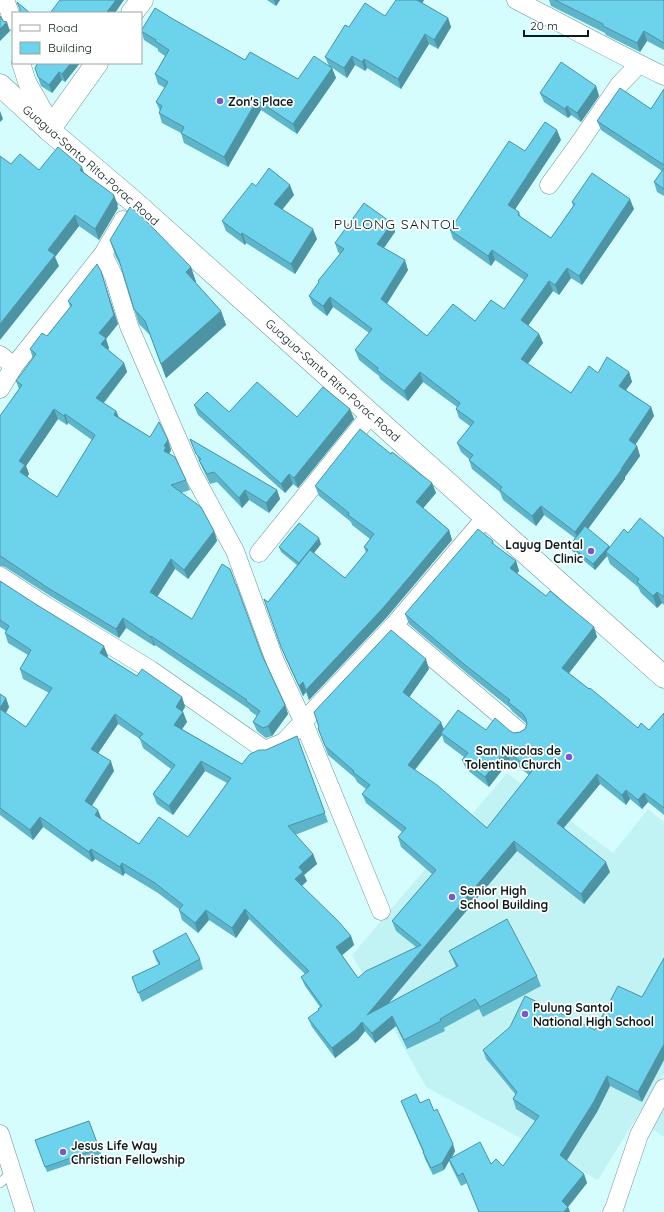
<svg xmlns="http://www.w3.org/2000/svg" width="664" height="1212" font-family="Quicksand,sans-serif">
<rect width="100%" height="100%" fill="#d6fdfe"/>
<path fill="#c2f3f4" d="M507,773l106,80 35,-44 16,13v251l-66,107 -172,-93 -74,-132z
M664,1100v37l-14,-10z"/>
<g fill="none" stroke-linecap="round" stroke-linejoin="round">
<defs>
<path id="service" d="M0,1183l12,-11"/>
<path id="minor" d="M5,0l8,21
M516,0c49,25 98,52 148,76
M21,63l6,19 25,44
M549,185l29,-40 41,-60 20,-21
M103,254l11,23 15,49 63,146 43,79 40,110 28,60 78,190
M0,355l14,11
M0,389l14,-23 89,-112 20,-34
M259,553l112,-139
M0,576l46,30 105,64 114,80 19,-8 110,-117 92,-108
M394,625l126,107
M0,1134l25,78
M612,1212l2,-3 25,-74 25,-47"/>
<path id="tertiary" d="M132,13l10,-13
M49,130l48,-67"/>
<path id="secondary" d="M0,85l49,45 85,72 530,475"/>
</defs>
<use href="#service" stroke="#6d9192" stroke-width="10"/>
<use href="#minor" stroke="#6d9192" stroke-width="19"/>
<use href="#tertiary" stroke="#6d9192" stroke-width="23"/>
<use href="#secondary" stroke="#6d9192" stroke-width="23"/>
<use href="#service" stroke="#fff" stroke-width="9"/>
<use href="#minor" stroke="#fff" stroke-width="18"/>
<use href="#tertiary" stroke="#fff" stroke-width="22"/>
<use href="#secondary" stroke="#fff" stroke-width="22"/>
</g>
<path fill="#5eb5ca" fill-rule="evenodd" d="M267,0h13l-4,6z
M396,0h28l-2,3 26,15 3,9 -13,22 -9,-5 -28,45 -34,-21 -2,3 -10,-6 -8,13 -16,-11 1,1 4,10 -39,56 -36,-24 -33,57 -44,-24 -3,-10 -19,-10 -3,-10 1,-2 -4,-9 9,-14 -7,-4 -3,-10 10,-18 -7,-5v-2l-14,-9 -3,-10 32,-11 72,41 53,19 31,-13 -4,-9 24,-30 36,-11z
M549,0h115v50l-17,-9 -7,11 -34,-17 -1,-2 -54,-27z
M80,63l-15,19 -3,-2 -10,13 -11,-7 -6,-18z
M596,86l3,10 -18,26 -10,-7 -3,3 -24,-16 -4,-9z
M664,89v107l-7,-4 -3,-10 8,-11 -61,-41 -4,-9 54,-12z
M561,140l-46,69 4,3 2,5 30,21 22,-32 -1,-4 62,7 -52,76 -11,-7 -12,17 -6,-4 -25,34 11,9 4,9 -15,21 43,29 27,-20 31,-1 3,10 -6,8 25,17 3,9 -19,29 2,1 3,10 -15,21v2l-37,50 21,17 1,1 18,-14 36,5v67l-2,-2 -5,5 -16,-15 -3,-6 -28,-23 -3,-8 -12,14 -24,-20 -1,-5 5,-7 -31,-23 -8,11 -33,-26 -3,-8 -28,-23 -3,-9v-1l-8,-7 -4,-9 13,-17 -11,-8 -3,-9 1,-2 -34,-25 -15,19 -28,-22 -1,-3 -20,-16 -4,-10 14,-17 -36,-26 -6,9 -14,-11 -4,-9 9,-13v-2l22,-27 -2,-2 -3,-9 57,-20 3,9 -11,16 24,22 -21,34 40,32 48,-15 29,-12 20,-29 -29,-20 -4,6 -38,-27 -3,-9 75,-79z
M11,164l28,6 46,3 33,32 -1,1 1,2 -19,32 -20,-14 -24,31 4,9z
M256,186l38,9 -12,14 35,30 -22,35 -49,-31 -1,2 -19,-14 -4,-10z
M110,240l81,27 5,15h-1l26,29 5,14 -60,53 -16,-43 -11,-11 -5,-15 -12,-40 -7,-14z
M104,281l14,43 -12,15 3,9 -1,2 16,13 3,9 -23,31 12,8 3,6 31,20 18,3 3,10 -2,4 17,26 4,10 -9,3 33,38 3,10 -29,38 -13,-10 -18,27 35,23 70,36 23,50 3,9 -16,22 -6,2 -9,-7 -4,-9 4,-6 -7,-5 -1,-2 -94,-64 -1,1 -28,-18 -7,10 -67,-41 -47,-30 -5,-1v-150l19,-27 -3,-8 17,-22 -3,-10 17,-13 23,-29 -2,-6zM58,419l9,6 1,-2 24,17 -35,57 -30,-20 2,-3 -3,-8z
M194,405l35,7 68,5 53,-8 4,10 -56,69 -5,-4 -8,9 -87,-78z
M190,439l87,51 3,9 -11,14 -20,-13 -7,8 -25,-26 -7,2 -10,-21z
M391,454l41,29 4,10 -13,15 26,22 3,10 -66,78 -77,82 -3,-8 -3,4 -18,-39 -21,-58 4,3 29,-37 -16,-13 -2,-5 42,-3 -7,9 31,25 21,-25 -2,-6 6,-8 -18,-14 -1,-3 -32,-26 -4,-10z
M493,541l1,4 22,16 3,10 -2,2 29,23 48,31 3,10 -28,36 69,55 11,2 15,-17v102l-16,-13 -6,7 -12,-10 -4,6 -26,-21 -36,44 46,44 -26,32 -67,-53 -129,153 68,-37 -3,-7 -4,-9 88,25 4,10 -58,31 -4,-8 -35,19 1,3 -38,18 -11,-23 -21,17 -10,-12 -7,9 -23,18 -23,-31 -4,-9 11,-8 -1,-1 2,-2 -15,-21 -4,-9 4,-3 -56,-55 -13,19 -27,-18 -11,13 -16,-13 -3,-10v-1l-21,-16 -33,-20 -2,3 -28,-17 -3,3 -49,-35 -10,13 -33,-25v-121l6,4 3,9 -3,6 20,14 23,-34 -26,-14 -3,-10 8,-14 -20,-12 -3,-10 1,-2 -6,-4v-46l108,75 -1,1 30,19 45,21 3,10 -3,5h1l4,10 -5,7 60,35 24,-14 31,-14 31,86 -33,13 18,19 4,10 -13,11 3,6 -5,5 49,50 3,9 -12,10 16,23 58,-31 -20,-16 -4,-10 40,-47 -31,-27 -3,-10 4,-5 -36,-29 -4,-9 4,-5 -9,-7 -2,-4 -27,-23 -10,-27 111,-59 -20,28 35,32 66,2 4,2 6,-1 5,-3 2,-5 -15,-13 -2,-3 -41,-33 -60,-51 -4,-10zM118,724l22,15 3,9 28,21 -18,25 4,10 16,11 32,-44 22,12 -39,54 -49,7 -37,-24 -10,-14 22,-35 -16,-18zM442,735l2,7 20,15 -2,3 4,9 23,18 21,-27 19,15 -42,53 -72,-58z
M153,951l47,8 3,10 -61,33 -10,-25 27,-12 -3,-5z
M642,997v105l-32,-16 -13,26 -31,48 18,14 3,9 -19,24 2,5h-91l-12,-29 -6,3 -9,-18 -3,-7 -5,9 -11,5 -8,-16 -2,-7 -22,-51 19,2 14,8 21,40 -3,6 51,9 32,-45 -19,-12 -3,-10 3,-4 -30,-36 -3,-9 112,-20z
M89,1121l12,33 -54,18 -12,-32z"/>
<path fill="#4c93a4" d="M116,0h8l-9,13h-9z
M274,0h6l-4,6z
M415,0h9l-5,9z
M448,18l3,9 -13,22 -4,-9z
M7,22l3,9 -10,10v-12z
M644,31l3,10 -7,11 -3,-9z
M425,34l4,10 -28,45 -3,-10z
M352,56l3,9 -8,13 -3,-10z
M364,59l3,9 -2,3 -3,-9z
M71,63h9l-15,19 -3,-8z
M332,68l4,10 -39,56 -4,-10z
M59,72l3,8 -10,13 -3,-8z
M596,86l3,10 -18,26 -4,-9z
M257,100l4,10 -33,57 -4,-10z
M567,106l4,9 -3,3 -3,-9z
M0,111l3,8 -3,3z
M557,130l4,10 -49,74 -4,-9z
M82,167l4,11 -6,-8z
M290,185l4,10 -16,20 -4,-11z
M114,195l4,10 -1,1 1,2 -19,32 -4,-11z
M630,199l4,10 -52,76 -3,-9z
M75,215l4,11 -24,31 4,9 -59,74v-16l48,-74z
M392,223l3,9 -15,21 -3,-9z
M313,229l4,10 -22,35 -4,-10z
M242,233l4,10 -1,2 -4,-10z
M492,250l3,10 -4,6 -3,-10z
M405,260l3,10 -24,38 -3,-9z
M191,267l5,15 -5,4 -5,-14z
M567,268l4,10 -12,17 -4,-10z
M101,271l17,53 -12,15 3,9 -5,6 -3,-10 -2,-11z
M549,281l4,10 -28,39 -4,-10z
M330,297l3,10 -6,9 -4,-10z
M221,311l5,14 -60,53 -5,-14z
M539,334l4,9 -19,26 -3,-10z
M124,363l3,9 -27,35 -4,-9z
M420,372l3,10 -15,19 -4,-10z
M629,372l3,10 -10,13 -3,-9z
M651,407l3,9 -22,34 -3,-10z
M54,409l4,10 -32,47 3,8 -5,8 -4,-10 -1,-11z
M350,409l4,10 -56,69 -4,-10z
M116,411l4,10 -6,-6z
M65,414l3,9 -1,2 -3,-9z
M168,440l3,10 -2,4 -5,-3v-5z
M637,446l3,10 -15,21v2l-46,62 -4,-9z
M289,474l4,10 -8,9 -4,-9z
M432,483l4,10 -16,19 -4,-10z
M245,490l4,10 -7,8 -3,-10z
M277,490l3,9 -11,14 -3,-10z
M541,506l3,9 -8,11 -4,-10z
M449,530l3,10 -66,78 -77,82 -3,-10z
M214,531l3,10 -29,38 -4,-9z
M319,538l2,6 -20,25 -2,-6z
M609,546l2,5 -5,1 1,4 -12,14 -2,-6z
M171,559l4,10 -21,33 -4,-10z
M516,561l3,10 -5,6 -4,-9z
M657,592l5,11 -5,5 -4,-12z
M123,618l3,10 -7,10 -3,-9z
M594,627l3,10 -31,40 -4,-9z
M151,636l4,9 -1,1 -3,-9z
M104,646l4,10 -4,6 -4,-9z
M426,659l3,10 -23,33 -3,-10z
M303,682l3,10 -3,4 -4,-10z
M182,697l3,10 -6,10 -3,-10z
M6,698l3,9 -6,11 -3,-8v-2z
M285,705l3,9 -16,22 -4,-10z
M183,712l4,10 -9,13 -4,-10z
M115,714l3,10 -23,34 -4,-9z
M441,722l4,10 -4,1 1,2 -31,39 -3,-9z
M506,750l4,10 -21,27 -4,-10z
M111,761l3,10 -26,40 -3,-10z
M201,761l4,10 -32,44 -4,-9z
M597,774l3,10 -40,48 -3,-9z
M626,790l4,9 -4,6 -4,-10z
M644,793l4,9 -6,7 -4,-9z
M98,810l4,10 -7,-5z
M40,817l3,10 -10,13 -3,-10z
M514,841l3,10 -147,174 -3,-10z
M91,849l4,10 -3,3 -3,-10z
M313,854l4,10 -13,11 3,6 -9,8 -3,-10 4,-12z
M606,862l4,10 -26,32 -3,-10z
M122,863l3,10 -2,3 -3,-9z
M245,909l4,10 -13,19 -4,-10z
M206,910l3,10 -11,13 -3,-10z
M351,936l3,9 -14,12 -4,-10z
M392,1016l4,10 -21,17 -3,-10z
M362,1022l3,9 -7,9 -23,18 -3,-10z
M664,1044v16l-22,42 -4,-10z
M607,1076l3,10 -13,26 -33,53 -4,-10z
M453,1144l2,7 -5,10 -1,-2v2l-5,9 -2,-7z
M584,1174l3,9 -19,24 2,5h-6l-2,-11z"/>
<path fill="#6dd2eb" stroke="#4c93a4" fill-rule="evenodd" d="M60,0h56l-10,13h-56z
M396,0h21l31,18 -14,22 -9,-6 -27,45 -34,-20 -2,3 -10,-6 -8,12 -19,-11 20,-32 4,2 16,-24 20,13z
M555,0h109v43l-20,-12 -7,12 -34,-17v-2z
M17,2l13,11h-10v-4z
M155,8l18,11 72,41 5,-8 48,27 16,-23 18,12 -39,56 -36,-24 -33,57 -43,-24 3,-6 -25,-14 3,-7 -6,-4 12,-20 -13,-8 14,-24 -14,-9 1,-1 -15,-9z
M0,16l3,5 4,1 -7,7z
M561,62l35,24 -19,27 -10,-7 -2,3 -25,-16z
M38,63h33l-9,11 -3,-2 -10,13 -11,-8 -3,-9z
M620,88l31,21 13,-20v76l-67,-44z
M545,122l12,8 -49,75 11,7 -1,3 33,23 24,-34 -3,-2 20,-29 38,26 -51,77 -12,-8 -12,17 -6,-4 -28,39 18,14 -18,25 50,34 18,-27 9,7 9,-16 22,15 -10,14 32,21 -22,33 8,6 -16,23h1l-47,63 -34,-26 -9,10 -32,-26 2,-3 -33,-27 4,-5 -16,-12 17,-21 -18,-13 4,-6 -40,-31 -16,19 -27,-21 1,-2 -23,-18 17,-21 -42,-32 -7,9 -14,-10 10,-14 -1,-1 26,-32 -9,-6 29,-40 28,20 -15,21 28,16 -24,39 46,37 26,-32 22,17 16,-21 13,9 24,-34 -36,-25 -4,6 -38,-26 59,-89 16,10z
M58,147l24,20 -2,3 34,25 -1,1 1,1 -19,32 -20,-14 -27,35 7,5 -55,69v-168l11,8 9,-10 19,16z
M269,168l21,17 -16,19 39,25 -22,35 -49,-31 -1,2 -19,-14 30,-38 4,3z
M664,168v21l-10,-7z
M130,207l8,6 18,18 35,36 -5,5 35,39 -60,53 -16,-43 -11,-12 -15,-49 -9,-20z
M97,264l4,7 13,44 -15,18 7,5 -5,6 23,19 -28,35 20,13 -2,4 36,22 9,-15 9,18 -4,6 2,1 -2,4 11,6 11,23 -15,5 30,22 13,24 -30,39 -13,-11 -21,33 42,27 30,-55 8,5 5,13v2h1l26,71 23,50 -17,21 -5,2 -10,-6 7,-11 -14,-10 1,-1 -96,-64v1l-28,-19 -7,11 -68,-41 -46,-31h-2v-141l22,-31 -6,-4 20,-27 -6,-5 12,-16 5,3 25,-31 -4,-4zM54,409l10,7 1,-2 30,21 -38,62 -37,-25 5,-7 -6,-4z
M257,382l40,35 26,-30 27,22 -56,69 -5,-4 -8,10 -87,-79 13,-13 22,20z
M360,429l31,25 1,-2 40,31 -16,19 33,28 -66,78 -77,82 -3,-8 -4,4 -18,-39 -17,-48 4,3 42,-52 35,28 23,-28 -4,-3 10,-13 -26,-19 1,-2 -34,-27z
M190,439l87,51 -11,13 -21,-13 -6,8 -25,-26 -7,2 -8,-14 2,-1 -5,-5z
M640,518l24,20v59l-7,-5 -4,4 -16,-14 2,-3 -33,-27 18,-23 4,4z
M299,523l20,15 -20,25 -20,-16z
M585,526l24,20 -16,18 -23,-19z
M478,529l15,12 -1,2 24,18 -6,7 36,28 4,-5 44,36 -32,41 27,21 1,-1 48,40 3,-5 8,7 15,-17v95l-20,-15 -6,7 -12,-10 -4,5 -25,-21 -40,49 49,39 -25,32 -67,-53 -147,174 91,-49 -9,-15 58,-32 30,57 -57,31 -5,-8 -35,20 1,2 -37,19 -12,-24 -20,17 -10,-11 -7,8 -23,18 -24,-30 11,-8 -1,-1 4,-3 -21,-29 8,-6 -64,-62 -13,19 -26,-18 -11,13 -16,-13 4,-5 -28,-22 -33,-20 -2,4 -29,-18 -2,3 -49,-35 -10,13 -30,-22v-99l26,18 26,-39 -32,-19 11,-19 -26,-17 4,-7 -9,-6v-39l37,24 67,41 -4,7 37,23 5,-7 40,28 -6,10 7,5 -9,13 68,39 8,-10 9,-4h7l31,-14 28,77 -37,13 25,28 -14,13 4,5 -8,7 44,43 12,14 -15,11 22,31 8,-7 55,-26 -29,-24 44,-51 -38,-33 8,-9 -44,-34 8,-9 -17,-13 1,-1 -29,-25 -7,-18 1,-1 -5,-15 77,-82 35,29 -23,33 38,30 -33,43 29,20 50,43 45,-57 -26,-21 -21,27 -23,-17 6,-7 -27,-20 17,-23 28,20 9,-12 15,13 4,2 6,-1 5,-3 2,-5 -1,-5 -3,-5 -15,-12 2,-2 -45,-35 -60,-51zM115,714l28,20 -4,4 36,27 -22,29 16,12 32,-45 30,17 -43,59 -29,-20 -20,27 -44,-29 3,-5 -13,-9 26,-40 -20,-12z
M0,694l6,4 -6,10z
M186,933l14,26 -62,34 -6,-16 28,-13 -7,-13z
M664,958v86l-26,48 -31,-16 -14,27 -33,52 24,19 -22,27 6,6 -4,5h-85l-16,-39 -5,3 -9,-17 31,-17 11,22 5,-5 7,7 36,-50 -26,-17 4,-7 -34,-42 27,-23 15,-31 70,34 23,-44 24,11z
M416,1094l4,9 9,-4 5,12 3,-2 16,35 -11,19 -11,5 -8,-16h1l-23,-51z
M89,1121l10,27 -54,19 -10,-27z"/>
<g fill="#7957d1" stroke="#fff" stroke-width="1.5">
<circle cx="220" cy="101" r="4"/>
<circle cx="591" cy="551" r="4"/>
<circle cx="569" cy="757" r="4"/>
<circle cx="452" cy="897" r="4"/>
<circle cx="525" cy="1014" r="4"/>
<circle cx="63" cy="1152" r="4"/>
</g>
<g text-anchor="middle" dominant-baseline="central" stroke-width="3.5" stroke-linejoin="round" paint-order="stroke">
<g font-size="12" font-weight="bold" fill="#0b1a1a" stroke="#fff" text-anchor="start">
<text x="228" y="101">Zon's Place</text>
<text x="583" y="544" text-anchor="end">Layug Dental<tspan x="583" dy="14">Clinic</tspan></text>
<text x="561" y="750" text-anchor="end">San Nicolas de<tspan x="561" dy="14">Tolentino Church</tspan></text>
<text x="460" y="890">Senior High<tspan x="460" dy="14">School Building</tspan></text>
<text x="533" y="1007">Pulung Santol<tspan x="533" dy="14">National High School</tspan></text>
<text x="71" y="1145">Jesus Life Way<tspan x="71" dy="14">Christian Fellowship</tspan></text>
</g>
<g font-size="12" fill="#0b1a1a" stroke="#fff">
<text transform="translate(91 165) rotate(41)">Guagua-Santa Rita-Porac Road</text>
<text transform="translate(333 380) rotate(42)">Guagua-Santa Rita-Porac Road</text>
</g>
<g font-size="14" letter-spacing="1" fill="#0b1a1a" stroke="#fff">
<text x="397" y="224">PULONG SANTOL</text>
</g>
</g>
<rect x="12" y="12" width="130" height="52" fill="#ffffff" stroke="#9da3a3"/>
<rect x="20" y="25" width="20" height="6" fill="#ffffff" stroke="#9da3a3"/>
<text x="48" y="32" font-size="12" fill="#0b1a1a">Road</text>
<rect x="20" y="42" width="20" height="12" fill="#6dd2eb" stroke="#9da3a3"/>
<text x="48" y="52" font-size="12" fill="#0b1a1a">Building</text>
<path d="M524 30v6h64v-6" fill="none" stroke="#0b1a1a" stroke-width="2"/>
<text x="530" y="30" font-size="12" fill="#0b1a1a" stroke="#ffffff" stroke-width="3" paint-order="stroke">20 m</text>
</svg>
